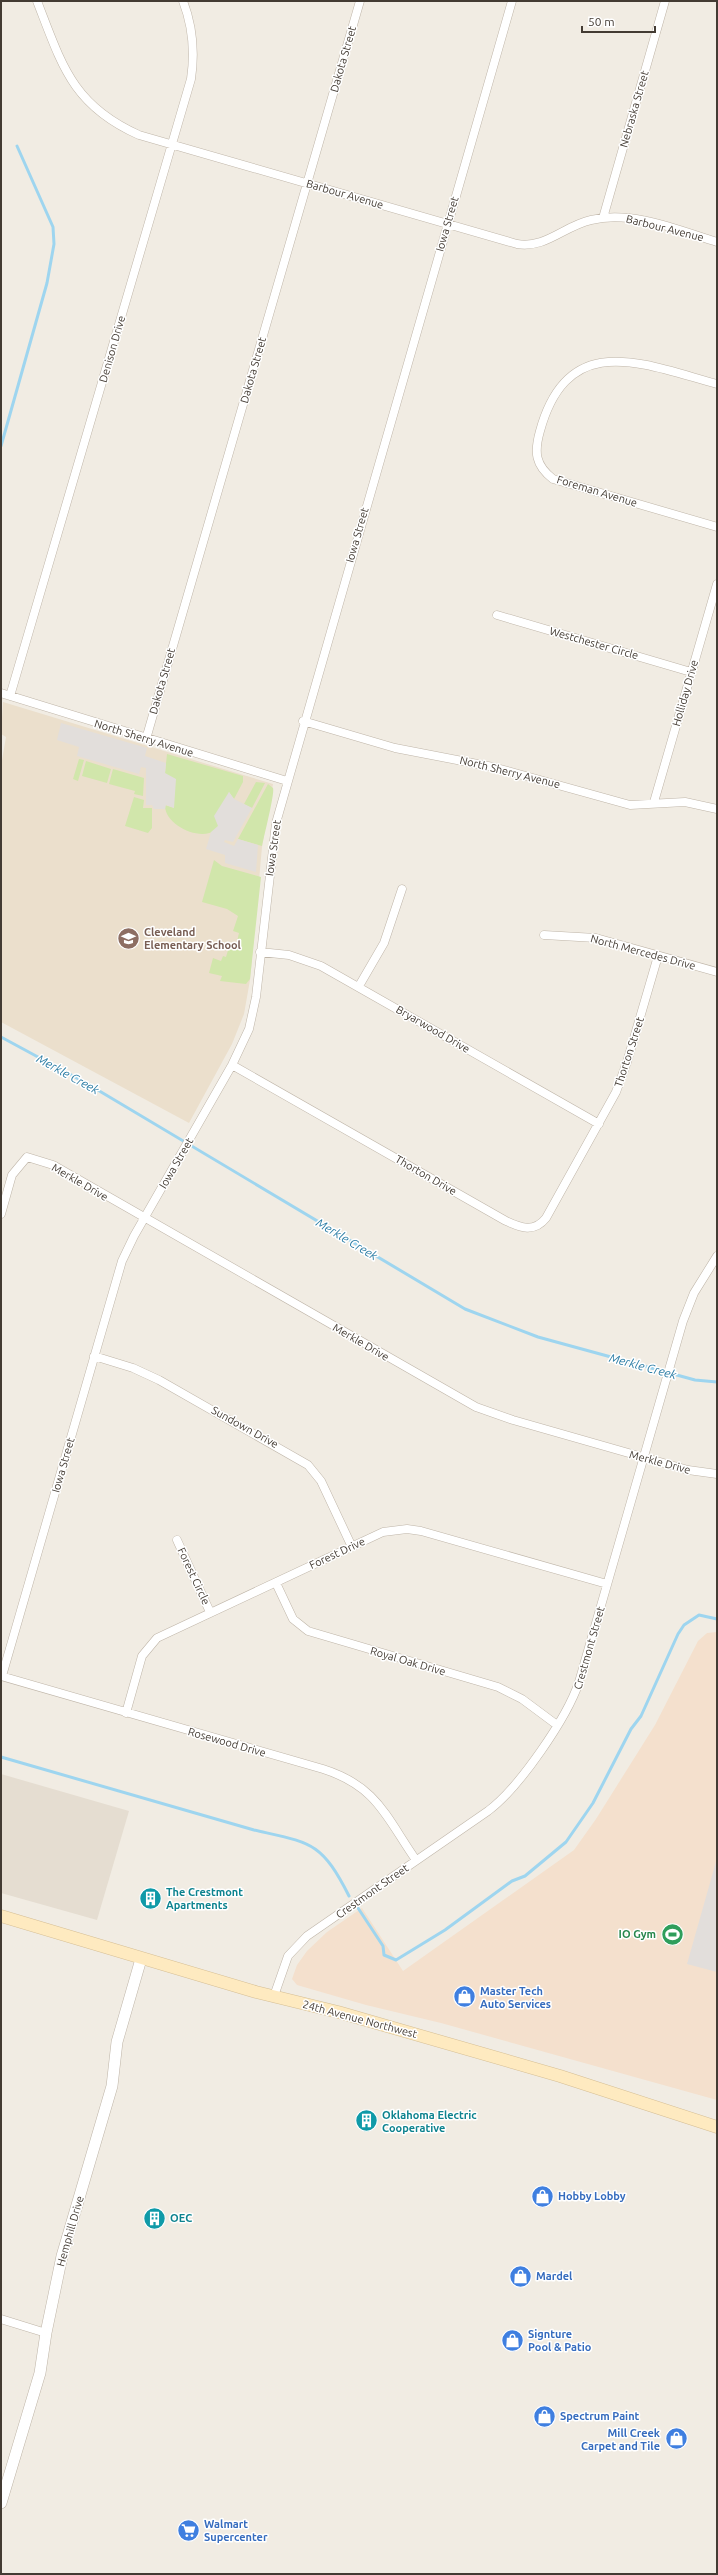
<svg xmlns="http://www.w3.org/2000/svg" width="718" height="2575" font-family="Ubuntu,sans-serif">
<rect width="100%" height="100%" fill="#f1ece3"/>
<path fill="#e5ddd1" d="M1,1774l128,37 -32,109 -96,-27z"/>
<path fill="#f4e0cd" d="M717,1632v468l-276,-77 -75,-18 -69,-20 -5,-6 5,-14 10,-14 20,-19 35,-24 41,63 171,-121 22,-31 59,-94 43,-84 9,-8z"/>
<path fill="#ebdfcc" d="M3,702l270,82 -11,63 -12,133 -6,34 -12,30 -43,79 -188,-101v-256l5,-29 -5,-3z"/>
<path fill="#d1e6ab" d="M167,754l76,22v6l-9,17 -5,-7c-3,10 -6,31 -14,38 -14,12 -51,-5 -50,-25l9,3 -9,-35z
M79,759l5,1 -6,21 -5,-2z
M86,761l25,8 -4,14 -25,-7z
M113,769l31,9 -1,18 -9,-2 1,-3 -26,-7z
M256,782l9,1 -13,25 -8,-4z
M268,784l5,4c2,5 -9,48 -11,58l-24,-7z
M134,797l10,3 -1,8h9v20l-4,5 -23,-7z
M214,860l8,6 39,11 -11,102 -4,5 -26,-3 2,-5 -13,-3 4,-15 8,3 2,-5 3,1 4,-13 6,2 3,-13 -6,-2 5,-15 -11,-7 -25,-7z"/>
<path fill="#e2dedb" d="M61,723l86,25 -2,8 21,7 -1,10 11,6 -2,29 -8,-3 -1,4h-11l-2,-4h-6v-37l-5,-1 -2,7 -62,-18 2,-9 -22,-7z
M229,792l5,7 18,9 -19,34 -8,-2 -1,2 10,4 4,-7 20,6 -2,27 -31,-9v-8l-19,-6 5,-17 7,-6 -4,-10z
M717,1858v114l-30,-8z"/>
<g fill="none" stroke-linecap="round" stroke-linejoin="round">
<path stroke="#9ed5ef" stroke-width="3" d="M1,446l46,-163 7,-39 -1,-17 -36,-81
M1,1037l85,46 379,226 73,28 157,43 22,2
M1,1757l253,73c57,13 67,11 95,66
M358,1908l25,38 1,9 12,5 49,-30 67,-49 13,-5 41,-34 27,-39 38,-74 10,-13 37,-82 6,-9 15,-10 18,4"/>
<defs>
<path id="minor" d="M37,1c25,64 35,104 102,134l378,109c28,5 47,-18 74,-24 41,-10 87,10 126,22
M603,218l62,-217
M717,384c-74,-20 -149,-55 -177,47 -6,21 -5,34 13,48l164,48
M497,615l194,57
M1,693l286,88
M10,696l181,-617c4,-27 2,-52 -8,-78
M303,721l92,27 98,19 137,38 55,-3 32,7
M146,739l214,-738
M654,802l63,-218
M544,935l52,3 121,34
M260,952l29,3 32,11 278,158
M359,986l25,-43 18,-54
M232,1065l274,156c15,7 28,12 40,-3l70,-126 11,-30 31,-106
M1,1214l11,-39 15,-18 26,8 423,242 37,13 175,50 29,4
M94,1356l39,12 26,12 149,85 13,16 31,66
M177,1540l33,72
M276,1583l17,36 15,12 190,56 24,12 35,26
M1,1676l322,93c54,17 63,48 93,91
M2,1676l120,-415 12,-25 98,-171 17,-36 7,-32 20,-174 236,-822
M126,1713l16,-57 15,-18 226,-106 24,-3 14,2 186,53
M274,1996l14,-40 19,-20 181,-125c31,-23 79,-93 91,-129l104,-361 11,-28 23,-37
M1,2319l45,14"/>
<path id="tertiary" d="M1,2503l39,-130 6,-40 16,-77 50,-170 5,-44 24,-83"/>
<path id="secondary" d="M1,1916l255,76 82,20 222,64 157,51"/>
</defs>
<use href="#minor" stroke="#bfb5a8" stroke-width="9"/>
<use href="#tertiary" stroke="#bfb5a8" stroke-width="12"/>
<use href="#secondary" stroke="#d5be94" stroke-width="13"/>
<use href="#minor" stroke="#fff" stroke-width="8"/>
<use href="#tertiary" stroke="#fff" stroke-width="11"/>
<use href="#secondary" stroke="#feeac0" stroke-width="12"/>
</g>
<defs>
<symbol id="school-disc" viewBox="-11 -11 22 22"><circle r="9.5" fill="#8d6e63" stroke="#fff"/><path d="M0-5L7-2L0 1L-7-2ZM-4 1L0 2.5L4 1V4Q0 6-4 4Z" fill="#fff"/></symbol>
<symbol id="building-disc" viewBox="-11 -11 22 22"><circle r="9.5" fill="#0f9aa8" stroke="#fff"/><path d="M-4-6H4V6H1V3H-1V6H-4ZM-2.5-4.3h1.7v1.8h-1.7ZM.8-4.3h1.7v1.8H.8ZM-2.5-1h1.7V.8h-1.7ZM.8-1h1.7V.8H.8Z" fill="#fff"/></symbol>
<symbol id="stadium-disc" viewBox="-11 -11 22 22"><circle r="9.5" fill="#2e9e5b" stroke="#fff"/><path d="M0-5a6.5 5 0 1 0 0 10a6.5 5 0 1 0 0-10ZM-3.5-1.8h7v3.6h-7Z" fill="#fff"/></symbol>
<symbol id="shop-disc" viewBox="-11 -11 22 22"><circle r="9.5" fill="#3f7fe0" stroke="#fff"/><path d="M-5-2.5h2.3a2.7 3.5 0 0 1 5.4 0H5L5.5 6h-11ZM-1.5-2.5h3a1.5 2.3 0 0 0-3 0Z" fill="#fff"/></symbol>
<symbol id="supermarket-disc" viewBox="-11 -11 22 22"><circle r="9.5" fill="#3f7fe0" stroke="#fff"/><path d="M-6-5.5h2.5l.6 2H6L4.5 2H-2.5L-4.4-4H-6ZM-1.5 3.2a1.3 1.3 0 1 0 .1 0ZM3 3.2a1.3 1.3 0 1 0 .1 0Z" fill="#fff"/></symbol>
</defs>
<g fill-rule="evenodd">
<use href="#school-disc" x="116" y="926" width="25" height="25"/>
<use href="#building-disc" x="138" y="1886" width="25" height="25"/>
<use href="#stadium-disc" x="660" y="1922" width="25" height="25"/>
<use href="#shop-disc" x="452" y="1984" width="25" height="25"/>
<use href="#building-disc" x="354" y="2108" width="25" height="25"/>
<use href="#shop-disc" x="530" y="2184" width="25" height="25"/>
<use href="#building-disc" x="142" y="2206" width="25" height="25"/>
<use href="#shop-disc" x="508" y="2264" width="25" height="25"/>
<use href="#shop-disc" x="500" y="2328" width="25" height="25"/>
<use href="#shop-disc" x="532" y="2404" width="25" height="25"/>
<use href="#shop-disc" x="664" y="2426" width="25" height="25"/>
<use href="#supermarket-disc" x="176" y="2518" width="25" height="25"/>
</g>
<g text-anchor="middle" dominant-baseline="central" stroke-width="3" stroke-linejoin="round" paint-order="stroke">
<g font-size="11" fill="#433b33" stroke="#fff">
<text transform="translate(343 59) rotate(-74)">Dakota Street</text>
<text transform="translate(634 109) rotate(-74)">Nebraska Street</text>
<text transform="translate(345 194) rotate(16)">Barbour Avenue</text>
<text transform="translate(447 224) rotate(-74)">Iowa Street</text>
<text transform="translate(665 228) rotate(14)">Barbour Avenue</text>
<text transform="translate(112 349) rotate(-74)">Denison Drive</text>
<text transform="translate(253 370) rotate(-74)">Dakota Street</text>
<text transform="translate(597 491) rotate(17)">Foreman Avenue</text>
<text transform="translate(357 535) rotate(-74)">Iowa Street</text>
<text transform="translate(594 643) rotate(16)">Westchester Circle</text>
<text transform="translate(162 681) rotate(-74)">Dakota Street</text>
<text transform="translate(685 693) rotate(-74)">Holliday Drive</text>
<text transform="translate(144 738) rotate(17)">North Sherry Avenue</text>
<text transform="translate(510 772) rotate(14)">North Sherry Avenue</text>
<text transform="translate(273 848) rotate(-82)">Iowa Street</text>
<text transform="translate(643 952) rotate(15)">North Mercedes Drive</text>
<text transform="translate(433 1029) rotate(30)">Bryarwood Drive</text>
<text transform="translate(629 1052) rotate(-72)">Thorton Street</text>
<text transform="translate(176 1163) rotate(-60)">Iowa Street</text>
<text transform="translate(426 1175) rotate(30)">Thorton Drive</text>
<text transform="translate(80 1182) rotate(30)">Merkle Drive</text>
<text transform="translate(361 1342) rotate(30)">Merkle Drive</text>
<text transform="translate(245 1427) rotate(29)">Sundown Drive</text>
<text transform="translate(660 1462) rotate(15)">Merkle Drive</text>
<text transform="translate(63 1465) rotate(-74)">Iowa Street</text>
<text transform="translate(337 1553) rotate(-25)">Forest Drive</text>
<text transform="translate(194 1576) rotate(65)">Forest Circle</text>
<text transform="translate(589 1648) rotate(-74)">Crestmont Street</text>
<text transform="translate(408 1661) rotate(16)">Royal Oak Drive</text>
<text transform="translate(227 1742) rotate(16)">Rosewood Drive</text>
<text transform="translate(372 1891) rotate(-35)">Crestmont Street</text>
<text transform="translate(360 2019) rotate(15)">24th Avenue Northwest</text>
<text transform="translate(70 2231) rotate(-74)">Hemphill Drive</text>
</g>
<g font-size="11" font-weight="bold" fill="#785e54" stroke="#fff" text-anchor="start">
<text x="144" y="932">Cleveland<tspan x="144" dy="13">Elementary School</tspan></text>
</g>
<g font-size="11" font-weight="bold" fill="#0d838f" stroke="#fff" text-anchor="start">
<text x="166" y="1892">The Crestmont<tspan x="166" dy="13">Apartments</tspan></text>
<text x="382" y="2115">Oklahoma Electric<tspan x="382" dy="13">Cooperative</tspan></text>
<text x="170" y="2218">OEC</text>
</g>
<g font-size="11" font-weight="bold" fill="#27864d" stroke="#fff" text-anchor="end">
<text x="656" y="1934">IO Gym</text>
</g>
<g font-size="11" font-weight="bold" fill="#366cbe" stroke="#fff" text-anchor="start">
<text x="480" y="1991">Master Tech<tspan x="480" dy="13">Auto Services</tspan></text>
<text x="558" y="2196">Hobby Lobby</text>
<text x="536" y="2276">Mardel</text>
<text x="528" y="2334">Signture<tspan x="528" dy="13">Pool &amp; Patio</tspan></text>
<text x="560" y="2416">Spectrum Paint</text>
<text x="660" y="2433" text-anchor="end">Mill Creek<tspan x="660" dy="13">Carpet and Tile</tspan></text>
<text x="204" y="2524">Walmart<tspan x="204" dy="13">Supercenter</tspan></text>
</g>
<g font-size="12" font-style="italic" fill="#2c7da5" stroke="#fff">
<text transform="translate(68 1074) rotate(29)">Merkle Creek</text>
<text transform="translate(347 1239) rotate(31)">Merkle Creek</text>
<text transform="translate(643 1366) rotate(15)">Merkle Creek</text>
</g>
</g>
<rect width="718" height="2575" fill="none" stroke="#433b33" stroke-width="4"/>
<path d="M582 26v6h73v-6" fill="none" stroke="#433b33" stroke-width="2"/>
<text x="588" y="26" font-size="12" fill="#433b33" stroke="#ffffff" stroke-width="3" paint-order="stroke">50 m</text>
</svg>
